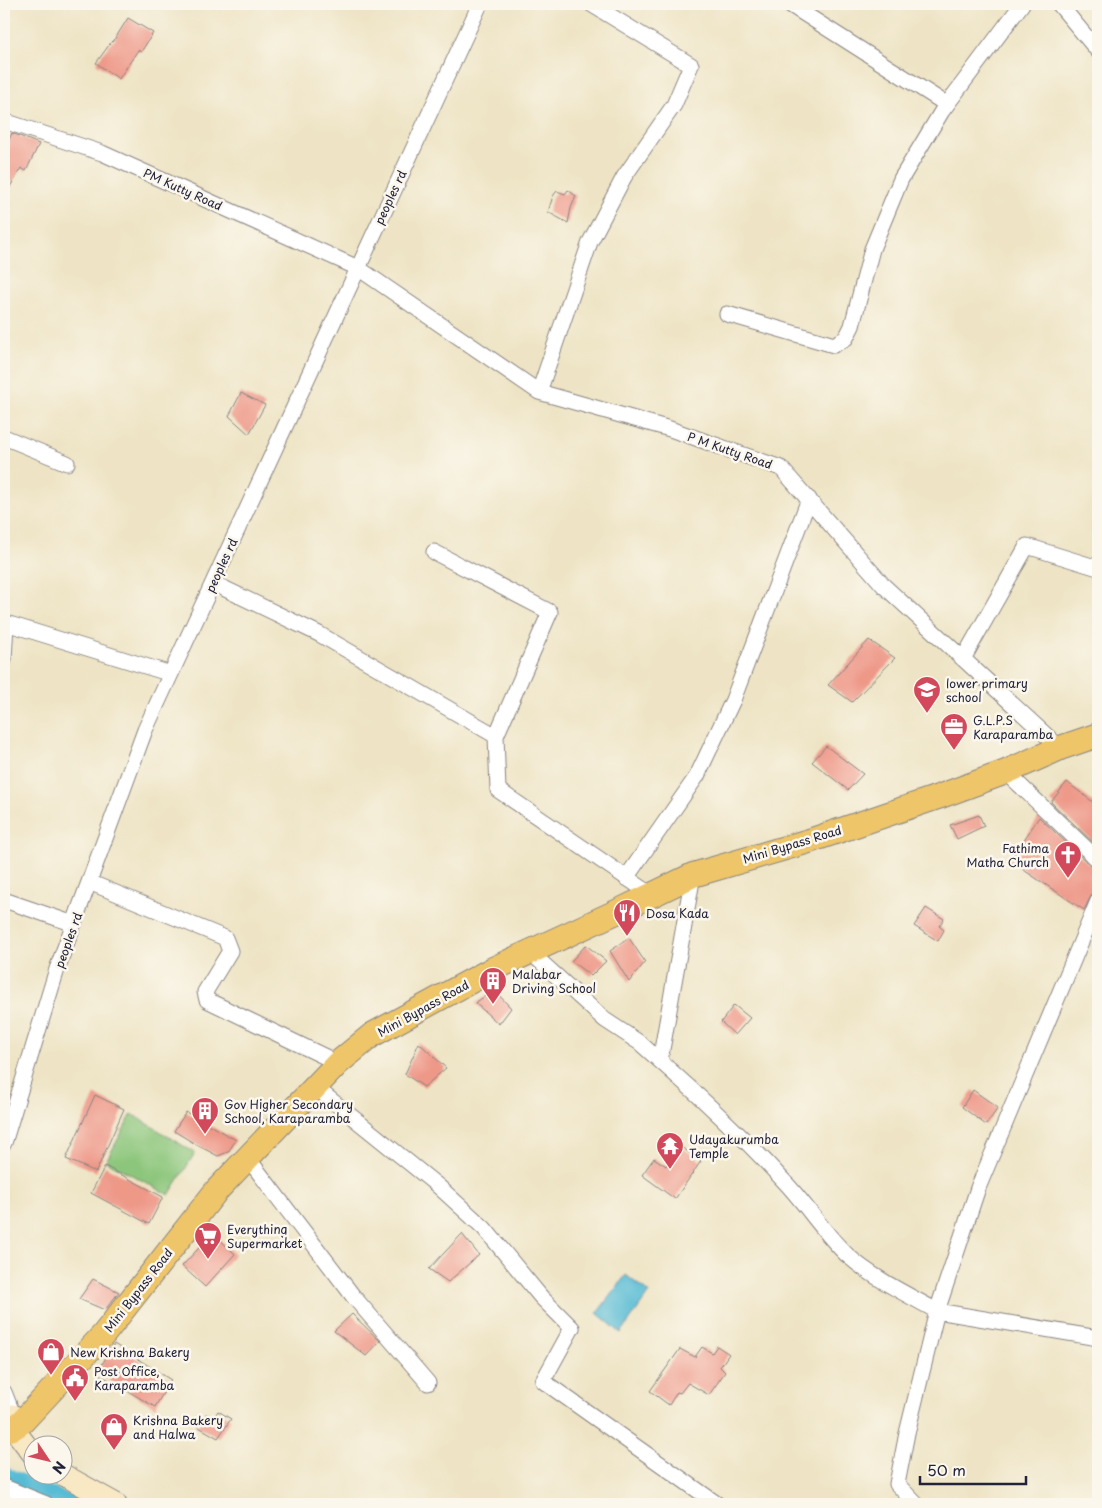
<svg xmlns="http://www.w3.org/2000/svg" width="1102" height="1508" font-family="'Playpen Sans',sans-serif">
<rect width="100%" height="100%" fill="#fbf7ec"/>
<filter id="ink" filterUnits="userSpaceOnUse"><feTurbulence type="fractalNoise" baseFrequency=".02" numOctaves="2"/><feDisplacementMap in="SourceGraphic" scale="10" xChannelSelector="R" yChannelSelector="G"/><feConvolveMatrix kernelMatrix="1 2 1 2 8 2 1 2 1" color-interpolation-filters="sRGB"/></filter>
<filter id="wash" filterUnits="userSpaceOnUse"><feTurbulence type="fractalNoise" baseFrequency=".0096" numOctaves="4" result="noise"/><feDisplacementMap in="SourceGraphic" scale="20" xChannelSelector="R" yChannelSelector="G"/><feGaussianBlur stdDeviation="1.12" result="paint"/><feColorMatrix in="noise" values="0 0 0 0 0 0 0 0 0 0 0 0 0 0 0 0 0 1.4 0 .05"/><feComposite in="paint" operator="in"/></filter>
<g filter="url(#wash)">
<rect width="100%" height="100%" fill="#eee4c5"/>
<path fill="#8cc67b" stroke="#57745b" d="M132,1114l63,39 -26,42 -63,-34z"/>
<path fill="#56bbd4" stroke="#3c6e88" d="M626,1275l23,18 -28,40 -24,-20z"/>
<g fill="none" stroke-linecap="round" stroke-linejoin="round">
<path stroke="#56bbd4" stroke-width="15" d="M4,1474l69,30"/>
</g>
<g id="blocks">
<path fill="#ee9888" d="M128,18l25,15 -12,19 -3,-2 -19,29 -23,-16 16,-22 1,1z
M12,133l27,11 -13,27 -5,-3 -17,29v-47z
M568,190l8,6 -5,12 -3,15 -20,-11 5,-16 4,-5 8,3z
M241,393l24,12 -16,29 -20,-18z
M869,640l26,18 -43,44 -24,-17z
M826,746l37,28 -15,16 -36,-28z
M1067,782l31,24v41l-47,-45z
M979,815l5,11 -27,13 -7,-14z
M1039,817l53,50 6,2v23l-6,2 -8,16 -74,-49z
M926,908l18,11 -5,7 5,4 -6,11 -24,-15z
M629,938l16,24 -16,20 -19,-31z
M586,945l20,16 -15,15 -20,-15z
M494,990l17,18 -12,16 -24,-21z
M734,1005l16,13 -15,17 -14,-13z
M419,1043l27,25 -22,19 -19,-13z
M973,1090l25,18 -12,17 -24,-18z
M95,1095l29,14 -28,63 -30,-13z
M186,1112l50,28 -8,12 -10,4 -21,-11 -23,-14z
M680,1146l21,15 -26,38 -33,-24 12,-17 12,8z
M105,1166l58,31 -14,27 -58,-31z
M213,1233l22,21 -30,33 -23,-21z
M462,1234l17,21 -31,27 -19,-13z
M93,1279l26,13 -14,18 -26,-11z
M352,1314l28,27 -14,15 -32,-25z
M114,1344l57,36 -16,27 -58,-34z
M717,1346l12,8 -9,13 5,5 -16,23 -21,-12 -8,10 -3,-1 -8,13 -19,-14 30,-42 15,8 7,-10 10,6z
M218,1411l13,8 -13,19 -21,-12 9,-12 8,3z"/>
</g>
</g>
<g filter="url(#ink)">
<use href="#blocks" fill-opacity="0" stroke="#888380" stroke-width="1"/>
<g fill="none" stroke-linecap="round" stroke-linejoin="round">
<defs>
<path id="minor" d="M789,4l157,100
M1059,4l39,47
M4,121l98,32 256,115 181,124 131,37 111,39 103,118 176,162
M727,314l107,31 12,-7 6,-12 20,-77 29,-70 41,-68 80,-107
M539,392l51,-150 34,-65 50,-72 17,-40 -100,-61
M4,437l63,26
M434,552l116,60 -54,124 2,54 154,105
M213,583l106,51 177,102
M4,659l2,-36 165,51
M963,659l64,-113 71,22
M1006,772l92,88
M693,875l-33,186c43,38 84,77 123,119 23,24 40,52 64,75 26,23 59,39 90,56l41,-123 120,-287
M626,878l71,-102 36,-76 76,-201
M89,882l136,56 5,13 -25,41 2,8 131,63
M4,900l70,24
M530,952l75,68 35,23 20,18
M315,1087l123,99 46,42 57,69 31,31 -29,53 174,123
M4,1143l53,-174 88,-239 335,-726
M247,1157l106,139 75,87
M4,1392l9,23
M4,1487l42,17
M916,1504l-19,-20 10,-51 30,-122 161,27"/>
<path id="secondary" d="M13,1415v13l19,25
M62,1474l54,30"/>
<path id="primary" d="M4,1430l9,-2 9,-6 82,-88 113,-144 121,-127 34,-28 121,-66 132,-61 68,-33 116,-34 129,-44 68,-25 54,-24 38,-13"/>
</defs>
<use href="#minor" stroke="#888380" stroke-width="17"/>
<use href="#secondary" stroke="#888380" stroke-width="23"/>
<use href="#primary" stroke="#888380" stroke-width="26"/>
<use href="#minor" stroke="#fff" stroke-width="15"/>
<use href="#secondary" stroke="#f8e8c3" stroke-width="21"/>
<use href="#primary" stroke="#eec569" stroke-width="24"/>
</g>
</g>
<defs>
<symbol id="school-pin" viewBox="-11 -11 22 30"><path d="M0 17L-7.5 6A9.5 9.5 0 1 1 7.5 6Z" fill="#d1495b" stroke="#fbf7ec"/><path d="M0-5L7-2L0 1L-7-2ZM-4 1L0 2.5L4 1V4Q0 6-4 4Z" fill="#fff"/></symbol>
<symbol id="office-pin" viewBox="-11 -11 22 30"><path d="M0 17L-7.5 6A9.5 9.5 0 1 1 7.5 6Z" fill="#d1495b" stroke="#fbf7ec"/><path d="M-6-3h4V-5.5h4V-3h4V5H-6ZM-1-4.5V-3h2v-1.5ZM-6 0V1H6V0Z" fill="#fff"/></symbol>
<symbol id="church-pin" viewBox="-11 -11 22 30"><path d="M0 17L-7.5 6A9.5 9.5 0 1 1 7.5 6Z" fill="#d1495b" stroke="#fbf7ec"/><path d="M-1.2-6h2.4v3.5h3.3v2.4h-3.3V6h-2.4V-.1h-3.3v-2.4h3.3Z" fill="#fff"/></symbol>
<symbol id="restaurant-pin" viewBox="-11 -11 22 30"><path d="M0 17L-7.5 6A9.5 9.5 0 1 1 7.5 6Z" fill="#d1495b" stroke="#fbf7ec"/><path d="M-5-6h1v4h1v-4h1v4h1v-4h1v5L-1.5 .5V6h-2V.5L-5-1ZM5-6V6H3V1.5H1.5Q1.5-4 5-6Z" fill="#fff"/></symbol>
<symbol id="building-pin" viewBox="-11 -11 22 30"><path d="M0 17L-7.5 6A9.5 9.5 0 1 1 7.5 6Z" fill="#d1495b" stroke="#fbf7ec"/><path d="M-4-6H4V6H1V3H-1V6H-4ZM-2.5-4.3h1.7v1.8h-1.7ZM.8-4.3h1.7v1.8H.8ZM-2.5-1h1.7V.8h-1.7ZM.8-1h1.7V.8H.8Z" fill="#fff"/></symbol>
<symbol id="temple-pin" viewBox="-11 -11 22 30"><path d="M0 17L-7.5 6A9.5 9.5 0 1 1 7.5 6Z" fill="#d1495b" stroke="#fbf7ec"/><path d="M0-6L5-2H3V0L6.5 2.5H4V6H1.5V3h-3V6H-4V2.5H-6.5L-3 0V-2H-5Z" fill="#fff"/></symbol>
<symbol id="supermarket-pin" viewBox="-11 -11 22 30"><path d="M0 17L-7.5 6A9.5 9.5 0 1 1 7.5 6Z" fill="#d1495b" stroke="#fbf7ec"/><path d="M-6-5.5h2.5l.6 2H6L4.5 2H-2.5L-4.4-4H-6ZM-1.5 3.2a1.3 1.3 0 1 0 .1 0ZM3 3.2a1.3 1.3 0 1 0 .1 0Z" fill="#fff"/></symbol>
<symbol id="shop-pin" viewBox="-11 -11 22 30"><path d="M0 17L-7.5 6A9.5 9.5 0 1 1 7.5 6Z" fill="#d1495b" stroke="#fbf7ec"/><path d="M-5-2.5h2.3a2.7 3.5 0 0 1 5.4 0H5L5.5 6h-11ZM-1.5-2.5h3a1.5 2.3 0 0 0-3 0Z" fill="#fff"/></symbol>
<symbol id="civic-pin" viewBox="-11 -11 22 30"><path d="M0 17L-7.5 6A9.5 9.5 0 1 1 7.5 6Z" fill="#d1495b" stroke="#fbf7ec"/><path d="M-.6-6.5H3V-4.5H.6V-3L4-1V1h2V6H-6V1h2V-1L-.6-3ZM-1.2 2.5V6h2.4V2.5Z" fill="#fff"/></symbol>
</defs>
<g fill-rule="evenodd">
<use href="#school-pin" x="911" y="674" width="32" height="43"/>
<use href="#office-pin" x="938" y="711" width="32" height="43"/>
<use href="#church-pin" x="1052" y="839" width="32" height="43"/>
<use href="#restaurant-pin" x="611" y="897" width="32" height="43"/>
<use href="#building-pin" x="477" y="965" width="32" height="43"/>
<use href="#building-pin" x="189" y="1095" width="32" height="43"/>
<use href="#temple-pin" x="654" y="1130" width="32" height="43"/>
<use href="#supermarket-pin" x="192" y="1220" width="32" height="43"/>
<use href="#shop-pin" x="35" y="1336" width="32" height="43"/>
<use href="#civic-pin" x="59" y="1362" width="32" height="43"/>
<use href="#shop-pin" x="98" y="1411" width="32" height="43"/>
</g>
<g text-anchor="middle" dominant-baseline="central" stroke-width="5" stroke-linejoin="round" paint-order="stroke">
<g font-size="12" fill="#22223b" stroke="#fbf7ec">
<text transform="translate(183 189) rotate(24)">PM Kutty Road</text>
<text transform="translate(390 197) rotate(-65)">peoples rd</text>
<text transform="translate(730 450) rotate(19)">P M Kutty Road</text>
<text transform="translate(221 565) rotate(-65)">peoples rd</text>
<text transform="translate(792 844) rotate(-17)">Mini Bypass Road</text>
<text transform="translate(68 940) rotate(-70)">peoples rd</text>
<text transform="translate(423 1008) rotate(-29)">Mini Bypass Road</text>
<text transform="translate(138 1290) rotate(-52)">Mini Bypass Road</text>
</g>
<g font-size="12" fill="#22223b" stroke="#fbf7ec" text-anchor="start">
<text x="946" y="683">lower primary<tspan x="946" dy="14">school</tspan></text>
<text x="973" y="720">G.L.P.S<tspan x="973" dy="14">Karaparamba</tspan></text>
<text x="1049" y="848" text-anchor="end">Fathima<tspan x="1049" dy="14">Matha Church</tspan></text>
<text x="646" y="913">Dosa Kada</text>
<text x="512" y="974">Malabar<tspan x="512" dy="14">Driving School</tspan></text>
<text x="224" y="1104">Gov Higher Secondary<tspan x="224" dy="14">School, Karaparamba</tspan></text>
<text x="689" y="1139">Udayakurumba<tspan x="689" dy="14">Temple</tspan></text>
<text x="227" y="1229">Everything<tspan x="227" dy="14">Supermarket</tspan></text>
<text x="70" y="1352">New Krishna Bakery</text>
<text x="94" y="1371">Post Office,<tspan x="94" dy="14">Karaparamba</tspan></text>
<text x="133" y="1420">Krishna Bakery<tspan x="133" dy="14">and Halwa</tspan></text>
</g>
</g>
<rect width="1102" height="1508" fill="none" stroke="#fbf7ec" stroke-width="20"/>
<g transform="translate(48 1460) rotate(125)"><circle r="24" fill="#fbf7ec" stroke="#a4a2a5"/>
<path d="M0-4L9 19L0 12L-9 19Z" fill="#d1495b"/>
<text y="-8" font-size="14" font-weight="bold" text-anchor="middle" fill="#22223b">N</text>
</g>
<path d="M920 1476v8h106v-8" fill="none" stroke="#22223b" stroke-width="2.5"/>
<text x="927" y="1476" font-size="15" fill="#22223b" stroke="#fbf7ec" stroke-width="4" paint-order="stroke">50 m</text>
</svg>
